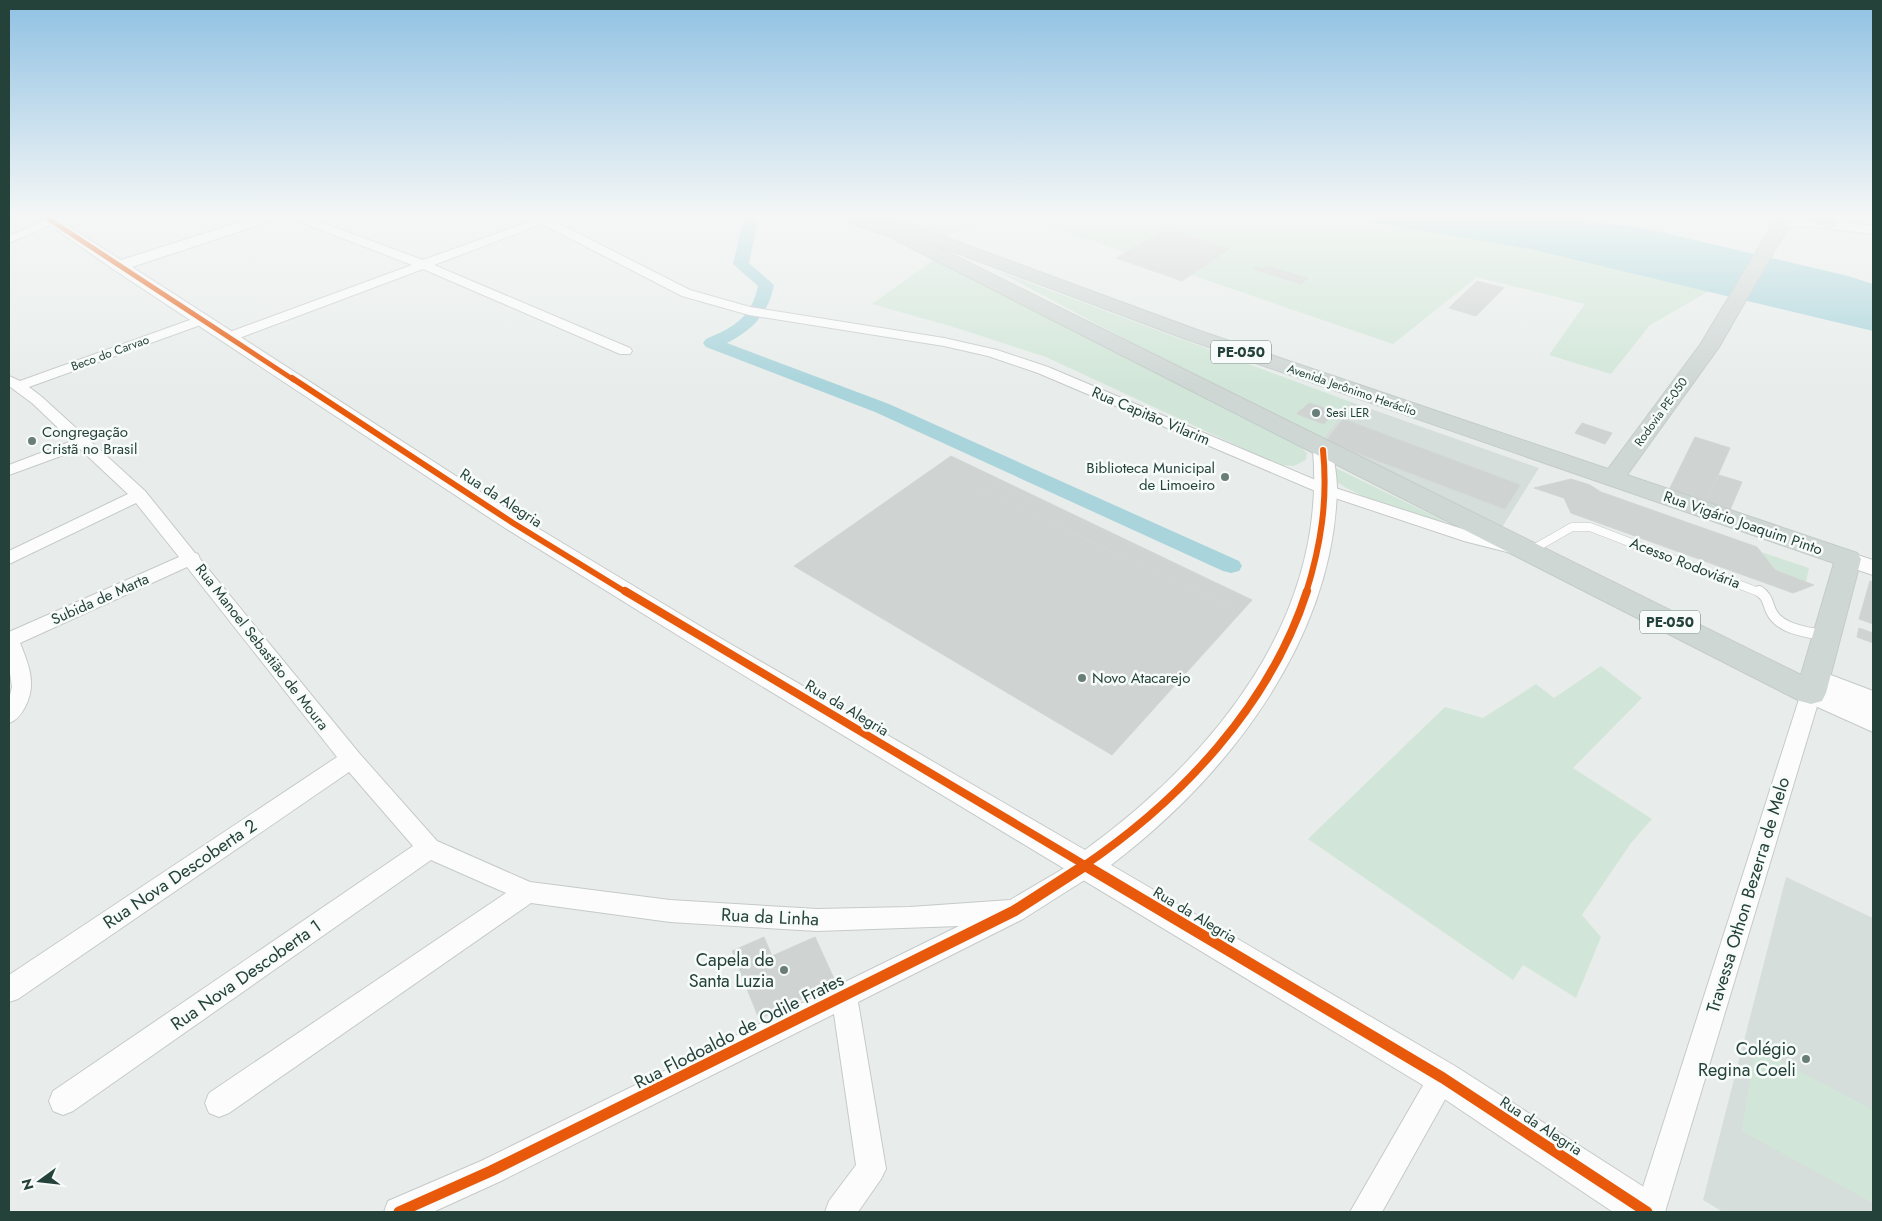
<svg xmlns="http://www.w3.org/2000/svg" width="1882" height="1221" font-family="Jost,sans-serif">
<rect width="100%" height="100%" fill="#e8edeb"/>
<path fill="#d6dedb" d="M1351,402l188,66 -38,61 -182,-86z
M1786,877l87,41v294h-150l-20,-12z"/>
<path fill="#d1e6d8" d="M896,214h416l73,10 149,26 175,41 -59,34 -39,49 -62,-19 36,-51 -108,-27 -84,67 -380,-130 -69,22 -53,-20z
M934,260l366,187 7,6 -1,7 -12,6 -15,-1 -233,-108 -89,-29 -85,-24z
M998,271l353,131 -32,41z
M1336,468l106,52 7,5c-31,-7 -94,-28 -118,-47v-6z
M1761,552l48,16 -3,14 -31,-12z
M1601,666l41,32 -69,70 79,51 -21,24 -49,72 19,22 -25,61 -53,-33 -10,15 -205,-141 137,-132 38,11 53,-34 18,14z
M1755,1048l118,62v93l-131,-72z"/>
<path fill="#a9d4db" d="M1312,214h230l106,15 200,47 25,8v47l-339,-81 -149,-26z"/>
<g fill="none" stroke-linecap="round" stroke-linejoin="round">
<path fill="#a9d4db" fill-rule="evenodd" d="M745,214h14l-10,49 25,22c-6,29 -21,45 -47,58l162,61 350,157 3,5 -3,5 -8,2 -8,-2 -348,-159 -169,-65 -3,-4 3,-4c28,-12 45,-21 52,-53l-25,-22z"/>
</g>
<path fill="#cfd4d2" stroke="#d1d6d4" d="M1166,229l64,20 -48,32 -66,-23z
M1267,266l41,12 -7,6 -48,-15 2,-2 7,2z
M1477,281l27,7 -28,28 -27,-8z
M1309,403l26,9 -11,12 -27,-10z
M1310,403l25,9 -13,11 -25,-10z
M1343,419l177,66 -15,24 -179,-68z
M1582,423l30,10 -7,11 -30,-11z
M1695,437l35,11 -24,54 -37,-12z
M951,456l301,144 -140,155 -318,-189z
M1719,475l23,7 -12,28 -24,-8z
M984,477l268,123 -21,14 1,-6 -259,-122z
M1571,479l19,6 11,7 156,55 18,23 39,15 -21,8 -222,-80 -7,-15 -30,-10z
M1870,581l3,1v42l-14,-5z
M1859,628l14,5v10l-16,-6z
M764,937l8,19 43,-19 21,46 -77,36 -27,-68z"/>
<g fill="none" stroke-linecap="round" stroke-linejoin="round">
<defs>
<path id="service-far1" d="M1530,551l42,-24h18l171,66"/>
<path id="service" d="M1759,591c9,6 8,11 12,20 8,18 35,21 52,24"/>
<path id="minor" d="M284,214h14l125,46 111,-40 -8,-6 29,1 2,2 -5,3 138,70 60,17 194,31 53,12 51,17 284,120 143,46 42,10 3,4 -3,4 -6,2 -47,-12 -144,-48 -282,-120 -50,-17 -44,-10 -195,-31 -67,-19 -140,-72 -108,41 196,83 2,3 -2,3h-10l-197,-85 -189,71h-10l-2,-3 2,-3 188,-69 -127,-49z
M1765,214h20l6,3 -6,3z
M51,218l6,3 -2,2 -46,20v-7z
M201,316l5,1 2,3 -2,3 -177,64 13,10 103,94 50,62 3,1 2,5 159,194 78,88 93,41 140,18 147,9 93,-2 100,-7 68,-40 8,-3 8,3 4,7 -4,7 -71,45 -165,83 28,167 -5,10 -23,33h-33l4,-11 27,-36 -22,-151 -333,167 -68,31h-49l4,-11 93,-40 478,-235 -142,5 -147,-9 -139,-19 -302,210 -10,4 -10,-4 -4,-10 4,-10 297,-200 -75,-33 -358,251 -10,4 -10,-4 -4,-10 4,-10 360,-245 -64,-74 -331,227 -9,3v-27l328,-218 -150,-190 -167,76c9,22 17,42 5,64 -4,8 -8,13 -16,16v-24l3,-12 -3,-21v-34l170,-75 -43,-54 -127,61v-13l119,-57 -48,-45 -71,26v-10l63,-24 -40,-38 -23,-17v-10l11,5z
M1811,685l7,3 3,5 -156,519h-30l166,-519 3,-5z
M1443,1064l10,4 4,10 -75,134h-32l83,-144z"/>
<path id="tertiary" d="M34,214h16l71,46 144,-46h20l-2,3 -151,50 389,251 189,114 375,218c129,-94 242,-231 228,-400l3,-4h14l3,4c1,13 4,25 4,38 -3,152 -110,289 -226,377l344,201 206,132 5,14h-53l-182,-122 -739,-446 -187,-116 -392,-259z
M1806,218l67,8v8l-67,-8 -26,1 -7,-4 7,-4z
M1848,552l25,8v15l-33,-11 -3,-5 3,-5z
M1815,669l58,22v41l-71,-32 -4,-7 4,-7 5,-1 -5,-7 4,-7z"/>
<path id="primary" d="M829,214h24l9,2 -2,-2h22l318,117 408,138 92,-124 79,-131c16,0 48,-5 58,10l-2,4 -6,1 -34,-14 -76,132 -92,128 230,78 4,6 -35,134 -4,8 -11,3 -11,-3 -912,-465 -57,-19zM925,241l261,98 648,224 -33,112z"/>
</defs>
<use href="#service-far1" stroke="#c5cac8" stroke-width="9"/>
<use href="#service" stroke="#c5cac8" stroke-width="12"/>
<use href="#minor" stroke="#c5cac8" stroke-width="2"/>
<use href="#tertiary" stroke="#c5cac8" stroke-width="2"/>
<use href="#primary" stroke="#c3ccc9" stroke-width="2"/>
<use href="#service-far1" stroke="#fcfcfc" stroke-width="8"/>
<use href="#service" stroke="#fcfcfc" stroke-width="10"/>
<use href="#minor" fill="#fcfcfc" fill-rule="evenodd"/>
<use href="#tertiary" fill="#fcfcfc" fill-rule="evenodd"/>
<use href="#primary" fill="#cfd7d5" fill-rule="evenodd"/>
<defs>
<path id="cycleway-far3" d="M41,214l253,166"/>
<path id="cycleway-far2" d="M292,378l221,145 114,70
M1306,593c15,-48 22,-93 17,-143"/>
<path id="cycleway-far1" d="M625,591l463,276
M1082,867c98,-66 188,-161 225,-276"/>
<path id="cycleway" d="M1086,866l357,212 204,134
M399,1212l92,-41 523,-260 70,-45"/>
</defs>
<use href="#cycleway-far3" stroke="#f7fbf9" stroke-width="7"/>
<use href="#cycleway-far2" stroke="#f7fbf9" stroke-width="9"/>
<use href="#cycleway-far1" stroke="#f7fbf9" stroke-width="11"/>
<use href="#cycleway" stroke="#f7fbf9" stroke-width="14"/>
<use href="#cycleway-far3" stroke="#e8590c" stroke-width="5"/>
<use href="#cycleway-far2" stroke="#e8590c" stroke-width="6"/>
<use href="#cycleway-far1" stroke="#e8590c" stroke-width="8"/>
<use href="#cycleway" stroke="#e8590c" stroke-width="11"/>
</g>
<linearGradient id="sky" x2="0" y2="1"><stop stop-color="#8fc1e3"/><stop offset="0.56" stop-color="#f5f7f6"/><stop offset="1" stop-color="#f5f7f6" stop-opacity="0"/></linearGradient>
<rect width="1882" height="385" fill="url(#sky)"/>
<g fill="#697e78" stroke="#f7fbf9" stroke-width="2">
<circle cx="1316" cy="413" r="5"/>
<circle cx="32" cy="441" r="5"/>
<circle cx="1225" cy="477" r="5"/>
<circle cx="1082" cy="678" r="5"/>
<circle cx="784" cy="970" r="5"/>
<circle cx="1806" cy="1059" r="5"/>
</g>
<g text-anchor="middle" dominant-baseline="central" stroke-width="5" stroke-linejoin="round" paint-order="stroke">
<g font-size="12" fill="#24423a" stroke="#f7fbf9">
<text transform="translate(110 353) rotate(-20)">Beco do Carvao</text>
<text transform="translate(1352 390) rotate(19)">Avenida Jerônimo Heráclio</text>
<text transform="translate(1661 412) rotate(-54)">Rodovia PE-050</text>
</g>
<g font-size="12" fill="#24423a" stroke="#f7fbf9" text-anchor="start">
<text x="1326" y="413">Sesi LER</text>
</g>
<g fill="#f7fbf9" stroke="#637a73" stroke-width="1">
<rect x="1211" y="340.5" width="60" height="23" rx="4"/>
<rect x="1640" y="610.5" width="60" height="23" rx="4"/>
</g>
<g font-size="14" font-weight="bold" fill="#24423a">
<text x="1241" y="352">PE-050</text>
<text x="1670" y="622">PE-050</text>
</g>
<g font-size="15" fill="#24423a" stroke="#f7fbf9">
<text transform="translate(1151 416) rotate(23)">Rua Capitão Vilarim</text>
<text transform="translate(501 498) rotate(33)">Rua da Alegria</text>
<text transform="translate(1743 523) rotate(19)">Rua Vigário Joaquim Pinto</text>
<text transform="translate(1685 563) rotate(21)">Acesso Rodoviária</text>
<text transform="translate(100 599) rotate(-24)">Subida de Marta</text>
<text transform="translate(262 647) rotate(52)">Rua Manoel Sebastião de Moura</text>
<text transform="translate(847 708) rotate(31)">Rua da Alegria</text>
<text transform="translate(1195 915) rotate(31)">Rua da Alegria</text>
<text transform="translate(1541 1126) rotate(33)">Rua da Alegria</text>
</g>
<g font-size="15" fill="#24423a" stroke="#f7fbf9" text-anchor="start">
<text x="42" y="432">Congregação<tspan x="42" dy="17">Cristã no Brasil</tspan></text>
<text x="1215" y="468" text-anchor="end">Biblioteca Municipal<tspan x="1215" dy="17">de Limoeiro</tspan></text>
<text x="1092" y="678">Novo Atacarejo</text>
</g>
<g font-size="18" fill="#24423a" stroke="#f7fbf9">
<text transform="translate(180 874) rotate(-34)">Rua Nova Descoberta 2</text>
<text transform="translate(1748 895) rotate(-73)">Travessa Othon Bezerra de Melo</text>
<text transform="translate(770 917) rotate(3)">Rua da Linha</text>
<text transform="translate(246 975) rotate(-35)">Rua Nova Descoberta 1</text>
<text transform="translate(739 1031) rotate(-27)">Rua Flodoaldo de Odile Frates</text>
</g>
<g font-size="18" fill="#24423a" stroke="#f7fbf9" text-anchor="end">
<text x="774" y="960">Capela de<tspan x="774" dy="21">Santa Luzia</tspan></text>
<text x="1796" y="1049">Colégio<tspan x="1796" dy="21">Regina Coeli</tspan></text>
</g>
</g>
<rect width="1882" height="1221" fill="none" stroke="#24423a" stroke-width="20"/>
<g transform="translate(40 1181) rotate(255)" stroke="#f7fbf9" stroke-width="4" paint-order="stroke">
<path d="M0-4L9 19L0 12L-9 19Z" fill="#24423a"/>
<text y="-8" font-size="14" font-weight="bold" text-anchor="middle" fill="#24423a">N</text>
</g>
</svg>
